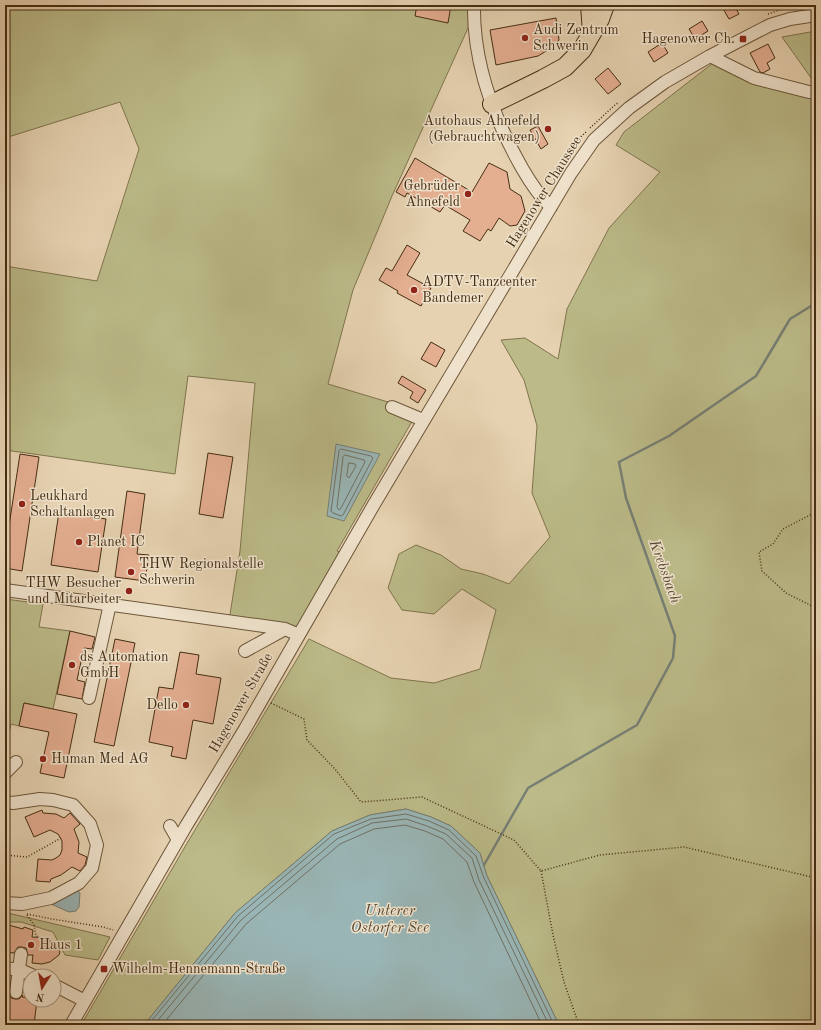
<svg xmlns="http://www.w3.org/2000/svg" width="821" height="1030" font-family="'Old Standard TT',serif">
<rect width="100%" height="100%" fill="#e6d2b1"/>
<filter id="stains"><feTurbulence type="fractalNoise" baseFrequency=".005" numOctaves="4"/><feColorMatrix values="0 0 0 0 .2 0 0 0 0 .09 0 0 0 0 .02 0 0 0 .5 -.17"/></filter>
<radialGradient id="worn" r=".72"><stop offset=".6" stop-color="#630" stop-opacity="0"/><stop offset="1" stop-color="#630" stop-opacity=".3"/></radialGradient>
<path fill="#bbba88" stroke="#80744d" d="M5,5h469l-1,12 -81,179 -39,94 -25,94 90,27 -81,140 8,3 -46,81 -70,-14 11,-70 15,-168 -67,-7 -13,98 -170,-24v-184l92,15 42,-132 -19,-47 -115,36z
M816,31v994h-257l-72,-149 -7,-23 -29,-27 -20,-9 -25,-8 -36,6 -38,16 -97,82 -91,112h-63l105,-180 123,-206 82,39 43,5 46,-14 16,-59 -34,-21 -28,25 -32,-4 -14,-22 11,-34 17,-9 25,10 20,14 22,5 26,10 41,-47 -18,-44 5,-67 -13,-46 -23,-40 24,-2 33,21 9,-50 42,-81 51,-56 -44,-27 8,-13 89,-69 96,29 5,-10 -32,-45z
M5,599l38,5 -4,23 31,4 -17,78 -29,-6 -5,23 -8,-2 -6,28z
M5,913l7,1 98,23 -12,23 -33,-5 -12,-23 -32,-10h-16z"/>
<path fill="#99b5b5" stroke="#777f74" d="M336,444l44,10 -36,67 -17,-5z
M406,809l25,8 20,9 29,27 7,23 72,149h-415l91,-112 97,-82 38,-16z
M76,889l4,4 -1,14 -3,4 -7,1 -18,-8v-1z"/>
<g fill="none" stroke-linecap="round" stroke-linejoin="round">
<path stroke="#6f7164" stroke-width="1" d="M341,449l30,7 2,2 -30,57 -2,1 -8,-3 -2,-2 8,-60z
M345,455l19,5 1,2 -24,46 -2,2 -2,-3 6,-50z
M349,463l6,1 1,2 -7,12 -2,-2z
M148,1025l90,-109 96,-82 37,-15 35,-5 23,7 20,9 27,26 8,22 70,147
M154,1025l87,-105 96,-81 35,-16 34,-4 21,7 19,8 26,24 7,22 70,145
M162,1025l84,-101 94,-80 34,-15 31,-4 20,6 18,8 24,23 7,20 68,143"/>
<path stroke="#777f74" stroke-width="2.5" d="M484,865l44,-77 109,-63 36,-67 2,-22 -49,-138 -7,-36 50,-26 87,-60 34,-57 26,-16"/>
</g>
<path fill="#e4ae91" stroke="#452d12" d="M417,5h34l-3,18 -33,-7z
M721,5h13l5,9 -10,5z
M556,18l3,22 -6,7 -15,9 -42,9 -6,-35z
M702,21l6,10 -13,8 -6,-10z
M662,43l6,10 -14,9 -6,-10z
M768,44l7,14 -8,5 3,6 -7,4 -3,-1 -10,-19z
M608,68l13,16 -13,10 -13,-15z
M538,126l10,18 -7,5 -11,-19z
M415,158l57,34 17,-29 18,9 3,17 11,7 4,15 -8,14 -7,1 -11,-8 -8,13 -3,-2 -8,12 -17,-10 7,-11 -25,-15 -5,7 -33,-19 -2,4 -9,-5z
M407,245l13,8 -13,22 24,13 -10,18 -24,-13 1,-2 -19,-11 7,-12 6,3z
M431,342l14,8 -9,17 -15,-8z
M402,376l24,14 -8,13 -8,-5 3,-6 -15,-9z
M208,453l25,4 -10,61 -24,-4z
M20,454l19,3 -17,114 -17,-3v-16z
M127,491l18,3 -8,60 12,1 -4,26 -30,-4z
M59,512l47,7 -8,53 -47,-7z
M70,631l25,6 -3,12 -8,-1 -7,32 8,2 -3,17 -25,-5z
M115,639l20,4 -21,103 -20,-4z
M180,652l19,3 -3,19 25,4 -8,46 -20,-4 -7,39 -15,-3 2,-9 -24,-5 10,-55 14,2z
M24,703l53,11 -13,64 -24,-5 9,-41 -30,-6z
M42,810l1,3 13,1 8,4 6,-5 10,11 -6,5 5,13 -1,11 9,4 -2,8 -5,6 -8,-4 -11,8 -10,4 -1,3 -14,-1 2,-22 14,1 4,-2 4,-3 2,-5v-9l-4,-7 -8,-4 -16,7 -9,-20z
M5,924l18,5 1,-2 9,3 -1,7 17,1v2l9,7 2,5 -1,3 -9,7 -8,2 -10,-1 1,-8h-5l-2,-7 -4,-1h-4l-4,6 -9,-1z
M8,991l3,7 4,1h4l4,-4 -1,2 8,1v2h7l-3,25h-29z"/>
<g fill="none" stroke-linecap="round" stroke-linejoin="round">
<defs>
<path id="minor" d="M474,5c-1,57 20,114 48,163 8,14 17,28 29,39
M710,56l44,22 55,14
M392,407l31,13
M5,590l280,39 14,6
M245,651l40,-22
M89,698l21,-94
M5,773l11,-11
M5,802l8,1 27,-4 13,1 20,5 17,19 7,21 -5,23 -13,15 -28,15 -29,6 -17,-1
M170,826l8,14
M5,968l15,2 14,6
M54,985l31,16
M16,992l5,-38
M71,1025l115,-199 59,-97 128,-223 198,-333 23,-33 35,-32 36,-26 45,-26 60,-31 20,-6 26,-4"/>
<path id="highway" d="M590,5l2,28
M492,104l51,-25 22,-12 17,-17 18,-31 5,-14"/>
</defs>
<use href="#minor" stroke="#6d563a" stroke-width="14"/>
<use href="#highway" stroke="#452d12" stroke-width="20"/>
<path stroke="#452d12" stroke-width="1.5" stroke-dasharray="1 2" stroke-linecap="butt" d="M768,14l12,-4
M590,128l26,-24 2,-1
M556,177l14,-30 16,-15
M816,512l-33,17 -10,15 -14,8 3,19 24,22 30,15
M271,703l33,16 3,21 28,29 26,33 61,-5 92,43 27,31 59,-16 84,-8 132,31
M5,855l22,2 34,-19
M541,871l12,64 11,47 15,43
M27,914l25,5 51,8 10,3
M27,915l7,10 2,11 4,1"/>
<use href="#minor" stroke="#efe2cc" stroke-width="12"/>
<use href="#highway" stroke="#e6d2b1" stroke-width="18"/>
</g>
<g fill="#8f2418" stroke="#efe2cc" stroke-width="1.5">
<circle cx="525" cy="38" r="4"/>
<rect x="739" y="35" width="8" height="8" rx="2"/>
<circle cx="548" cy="129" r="4"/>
<circle cx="468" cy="194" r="4"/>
<circle cx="414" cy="290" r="4"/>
<circle cx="22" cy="504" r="4"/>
<circle cx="79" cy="542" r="4"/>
<circle cx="131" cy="572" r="4"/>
<circle cx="129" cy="591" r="4"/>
<circle cx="72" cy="665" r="4"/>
<circle cx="186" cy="705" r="4"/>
<circle cx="43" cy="759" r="4"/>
<circle cx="31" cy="945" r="4"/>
<rect x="100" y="965" width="8" height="8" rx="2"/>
</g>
<g text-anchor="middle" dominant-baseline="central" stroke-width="3" stroke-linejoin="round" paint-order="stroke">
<g font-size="14" fill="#452d12" stroke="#efe2cc" text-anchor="start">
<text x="533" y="30">Audi Zentrum<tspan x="533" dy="16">Schwerin</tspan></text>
<text x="735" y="39" text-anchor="end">Hagenower Ch.</text>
<text x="540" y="121" text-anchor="end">Autohaus Ahnefeld<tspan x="540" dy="16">(Gebrauchtwagen)</tspan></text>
<text x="460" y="186" text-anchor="end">Gebrüder<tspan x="460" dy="16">Ahnefeld</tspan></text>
<text x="422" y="282">ADTV-Tanzcenter<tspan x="422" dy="16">Bandemer</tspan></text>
<text x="30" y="496">Leukhard<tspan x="30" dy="16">Schaltanlagen</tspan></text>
<text x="87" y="542">Planet IC</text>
<text x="139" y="564">THW Regionalstelle<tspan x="139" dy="16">Schwerin</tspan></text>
<text x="121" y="583" text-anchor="end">THW Besucher<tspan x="121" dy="16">und Mitarbeiter</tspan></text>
<text x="80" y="657">ds Automation<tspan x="80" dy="16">GmbH</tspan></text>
<text x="178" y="705" text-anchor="end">Dello</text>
<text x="51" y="759">Human Med AG</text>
<text x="39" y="945">Haus 1</text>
<text x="112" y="969">Wilhelm-Hennemann-Straße</text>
</g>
<g font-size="14" fill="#452d12" stroke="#efe2cc">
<text transform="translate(544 192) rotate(-58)">Hagenower Chaussee</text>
<text transform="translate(241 703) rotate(-60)">Hagenower Straße</text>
</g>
<g font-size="15" font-style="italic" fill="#564833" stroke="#efe2cc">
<text transform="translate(664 572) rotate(70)">Krebsbach</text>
<text x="390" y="911">Unterer<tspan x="390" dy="17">Ostorfer See</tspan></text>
</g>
</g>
<rect width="821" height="1030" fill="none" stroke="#e6d2b1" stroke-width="20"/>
<rect x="6" y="6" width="809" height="1018" fill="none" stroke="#452d12" stroke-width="2"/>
<rect x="10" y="10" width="801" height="1010" fill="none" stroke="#452d12"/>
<g transform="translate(42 988) rotate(191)"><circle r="19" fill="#efe2cc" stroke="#ab9a82"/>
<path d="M0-3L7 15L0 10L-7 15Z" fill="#8f2418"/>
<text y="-6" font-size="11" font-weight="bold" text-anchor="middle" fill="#452d12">N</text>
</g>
<rect width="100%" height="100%" filter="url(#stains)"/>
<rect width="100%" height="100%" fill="url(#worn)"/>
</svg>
